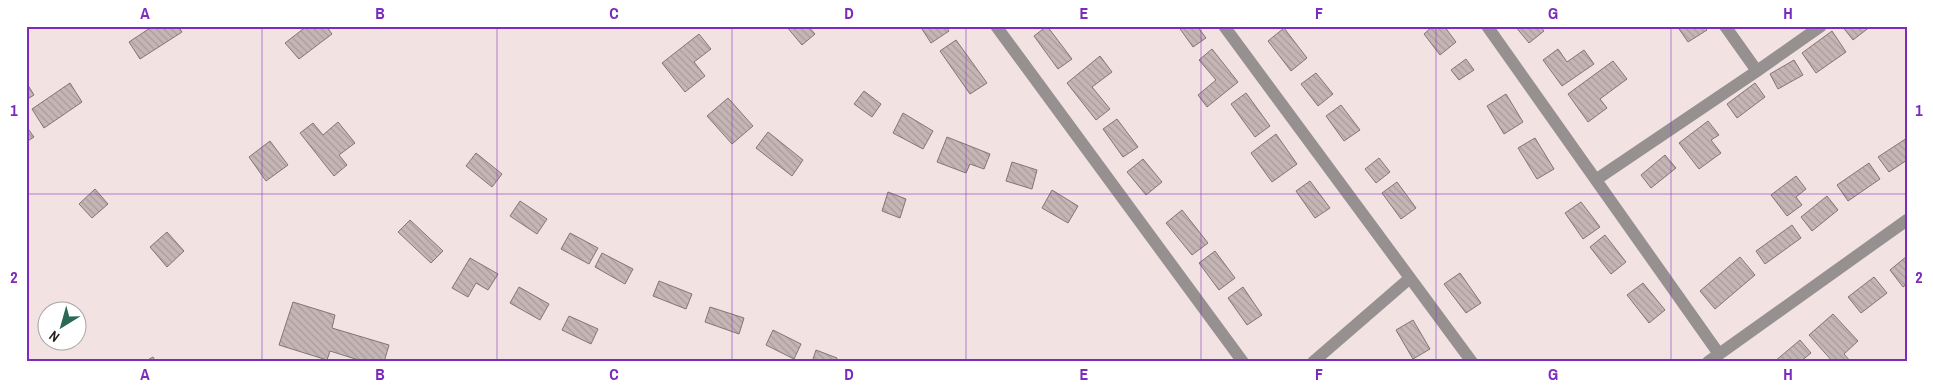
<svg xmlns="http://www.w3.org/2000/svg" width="1933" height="388" font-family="'Archivo Narrow',sans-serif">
<defs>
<pattern id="building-back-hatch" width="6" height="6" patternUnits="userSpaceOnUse" patternTransform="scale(1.25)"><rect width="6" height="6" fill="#c5b6b5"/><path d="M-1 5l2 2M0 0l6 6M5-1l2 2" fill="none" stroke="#a99c9b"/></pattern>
</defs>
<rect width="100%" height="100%" fill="#f2e2e2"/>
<path fill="url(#building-back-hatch)" stroke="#837575" d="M153,26h25l4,6 -42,27 -11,-17z
M307,26h19l6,8 -33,25 -14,-16z
M786,26h22l7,8 -13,11z
M920,26h26l3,5 -18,12z
M1047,26l25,33 -14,10 -24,-33z
M1178,26h19l9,12 -13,9z
M1433,26h11l12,16 -16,13 -16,-21z
M1515,26h25l4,5 -15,12z
M1677,26h27l3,4 -19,12z
M1842,26h29l-18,14z
M1284,28l23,30 -16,13 -23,-30z
M1832,31l14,21 -30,21 -14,-20z
M699,34l12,15 -17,13 11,14 -20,16 -23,-29z
M956,40l31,43 -17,11 -30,-43z
M1212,49l26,33 -31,25 -9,-12 18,-15 -17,-20z
M1558,49l9,13 17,-12 10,14 -32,22 -19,-26z
M1100,56l12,16 -20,15 18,22 -14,11 -29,-37z
M1466,59l8,11 -15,10 -8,-10z
M1794,60l9,15 -25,14 -8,-15z
M1613,61l14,18 -27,20 7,9 -19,14 -20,-28z
M1316,73l17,21 -15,12 -17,-22z
M26,82l8,13 -8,5z
M70,83l12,19 -38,26 -12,-19z
M1755,83l10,14 -28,21 -10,-14z
M864,91l17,13 -9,13 -18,-13z
M1246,93l24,33 -15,11 -24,-33z
M1506,94l17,28 -19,12 -17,-28z
M728,98l25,28 -21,18 -25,-28z
M1341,105l19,25 -16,11 -18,-25z
M903,113l30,18 -10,18 -30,-16z
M1117,119l21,28 -15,10 -20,-28z
M1708,121l11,14 -8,5 10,13 -22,16 -20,-26z
M338,122l17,21 -16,12 8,10 -13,11 -34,-43 13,-10 10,12z
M26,126l8,11 -8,5z
M768,132l35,28 -11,16 -36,-28z
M1276,134l21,30 -25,18 -21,-29z
M947,137l43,17 -6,15 -14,-5 -4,9 -29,-11z
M1535,138l19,31 -17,10 -19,-31z
M1907,138v22l-18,12 -11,-15z
M270,141l18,24 -22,16 -17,-24z
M476,153l26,21 -10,13 -26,-21z
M1665,155l11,13 -25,20 -10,-13z
M1379,158l11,14 -14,11 -11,-14z
M1143,159l19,23 -16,13 -19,-23z
M1012,162l25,8 -5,19 -26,-8z
M1869,163l11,16 -32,22 -11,-16z
M1796,176l10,13 -10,8 6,8 -15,11 -16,-21z
M1310,181l20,27 -15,10 -19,-27z
M1397,182l19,26 -15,11 -19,-26z
M95,189l13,15 -16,14 -13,-14z
M1052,190l26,16 -10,17 -26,-15z
M888,192l18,7 -6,19 -18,-7z
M1827,196l11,14 -26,21 -11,-14z
M520,201l27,18 -10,15 -27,-18z
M1581,202l19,25 -17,12 -18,-26z
M1182,210l26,33 -16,12 -26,-32z
M410,220l33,31 -12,12 -33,-31z
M1792,225l9,13 -36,26 -9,-13z
M167,232l17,19 -17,16 -17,-20z
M570,233l28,15 -9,16 -28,-15z
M1605,235l21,27 -15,12 -21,-27z
M1215,251l20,27 -16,12 -20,-27z
M602,253l31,16 -8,15 -30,-17z
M1907,256v28l-4,3 -13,-17z
M1740,257l15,18 -40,34 -15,-18z
M470,258l28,16 -10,16 -12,-7 -8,14 -16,-9z
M1460,273l21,30 -15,10 -22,-29z
M1874,277l13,16 -26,20 -13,-16z
M659,281l33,13 -6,15 -33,-13z
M1643,283l22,27 -16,13 -22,-28z
M519,287l30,17 -9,16 -30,-17z
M1243,287l19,28 -15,10 -19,-27z
M293,302l42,13 -3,13 57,17 -5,17h-19l-35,-11 -3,9 -48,-15z
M710,307l34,11 -5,16 -34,-12z
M1833,314l25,27 -14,13 7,8h-18l-24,-27z
M569,316l29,13 -7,15 -29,-14z
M1413,320l17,29 -17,10 -17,-29z
M773,330l28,14 -7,15 -28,-14z
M1800,340l11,13 -11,9h-26z
M816,350l21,8 -1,4h-24z
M153,357l3,5h-12z"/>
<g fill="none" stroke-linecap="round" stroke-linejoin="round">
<path stroke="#979090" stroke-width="12" d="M996,26l247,336
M1224,26l248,336
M1487,26l232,328
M1725,26l32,45
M1597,179l160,-108 64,-45
M1313,362l97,-84
M1708,362l199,-142"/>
</g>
<path fill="none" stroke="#7b2cbf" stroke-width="1" stroke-opacity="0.55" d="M262,26v336M497,26v336M732,26v336M966,26v336M1201,26v336M1436,26v336M1671,26v336M26,194h1881"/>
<rect width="1933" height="388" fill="none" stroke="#ffffff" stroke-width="55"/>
<g transform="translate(62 326) rotate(217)"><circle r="24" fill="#ffffff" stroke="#a7a5a5"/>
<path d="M0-4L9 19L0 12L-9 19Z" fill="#296956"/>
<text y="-8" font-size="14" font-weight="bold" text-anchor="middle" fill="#231d1d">N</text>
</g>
<rect x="28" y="28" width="1878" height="332" fill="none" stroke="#7b2cbf" stroke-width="2"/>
<g font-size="16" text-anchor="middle" font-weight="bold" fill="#7b2cbf">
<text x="145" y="19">A</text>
<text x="380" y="19">B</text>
<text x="614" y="19">C</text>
<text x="849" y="19">D</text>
<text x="1084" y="19">E</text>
<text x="1319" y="19">F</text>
<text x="1553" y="19">G</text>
<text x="1788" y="19">H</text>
<text x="14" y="116">1</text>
<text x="1919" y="116">1</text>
<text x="14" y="283">2</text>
<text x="1919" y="283">2</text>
<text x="145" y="380">A</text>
<text x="380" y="380">B</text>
<text x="614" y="380">C</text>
<text x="849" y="380">D</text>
<text x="1084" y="380">E</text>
<text x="1319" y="380">F</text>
<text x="1553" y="380">G</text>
<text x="1788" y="380">H</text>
</g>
</svg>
